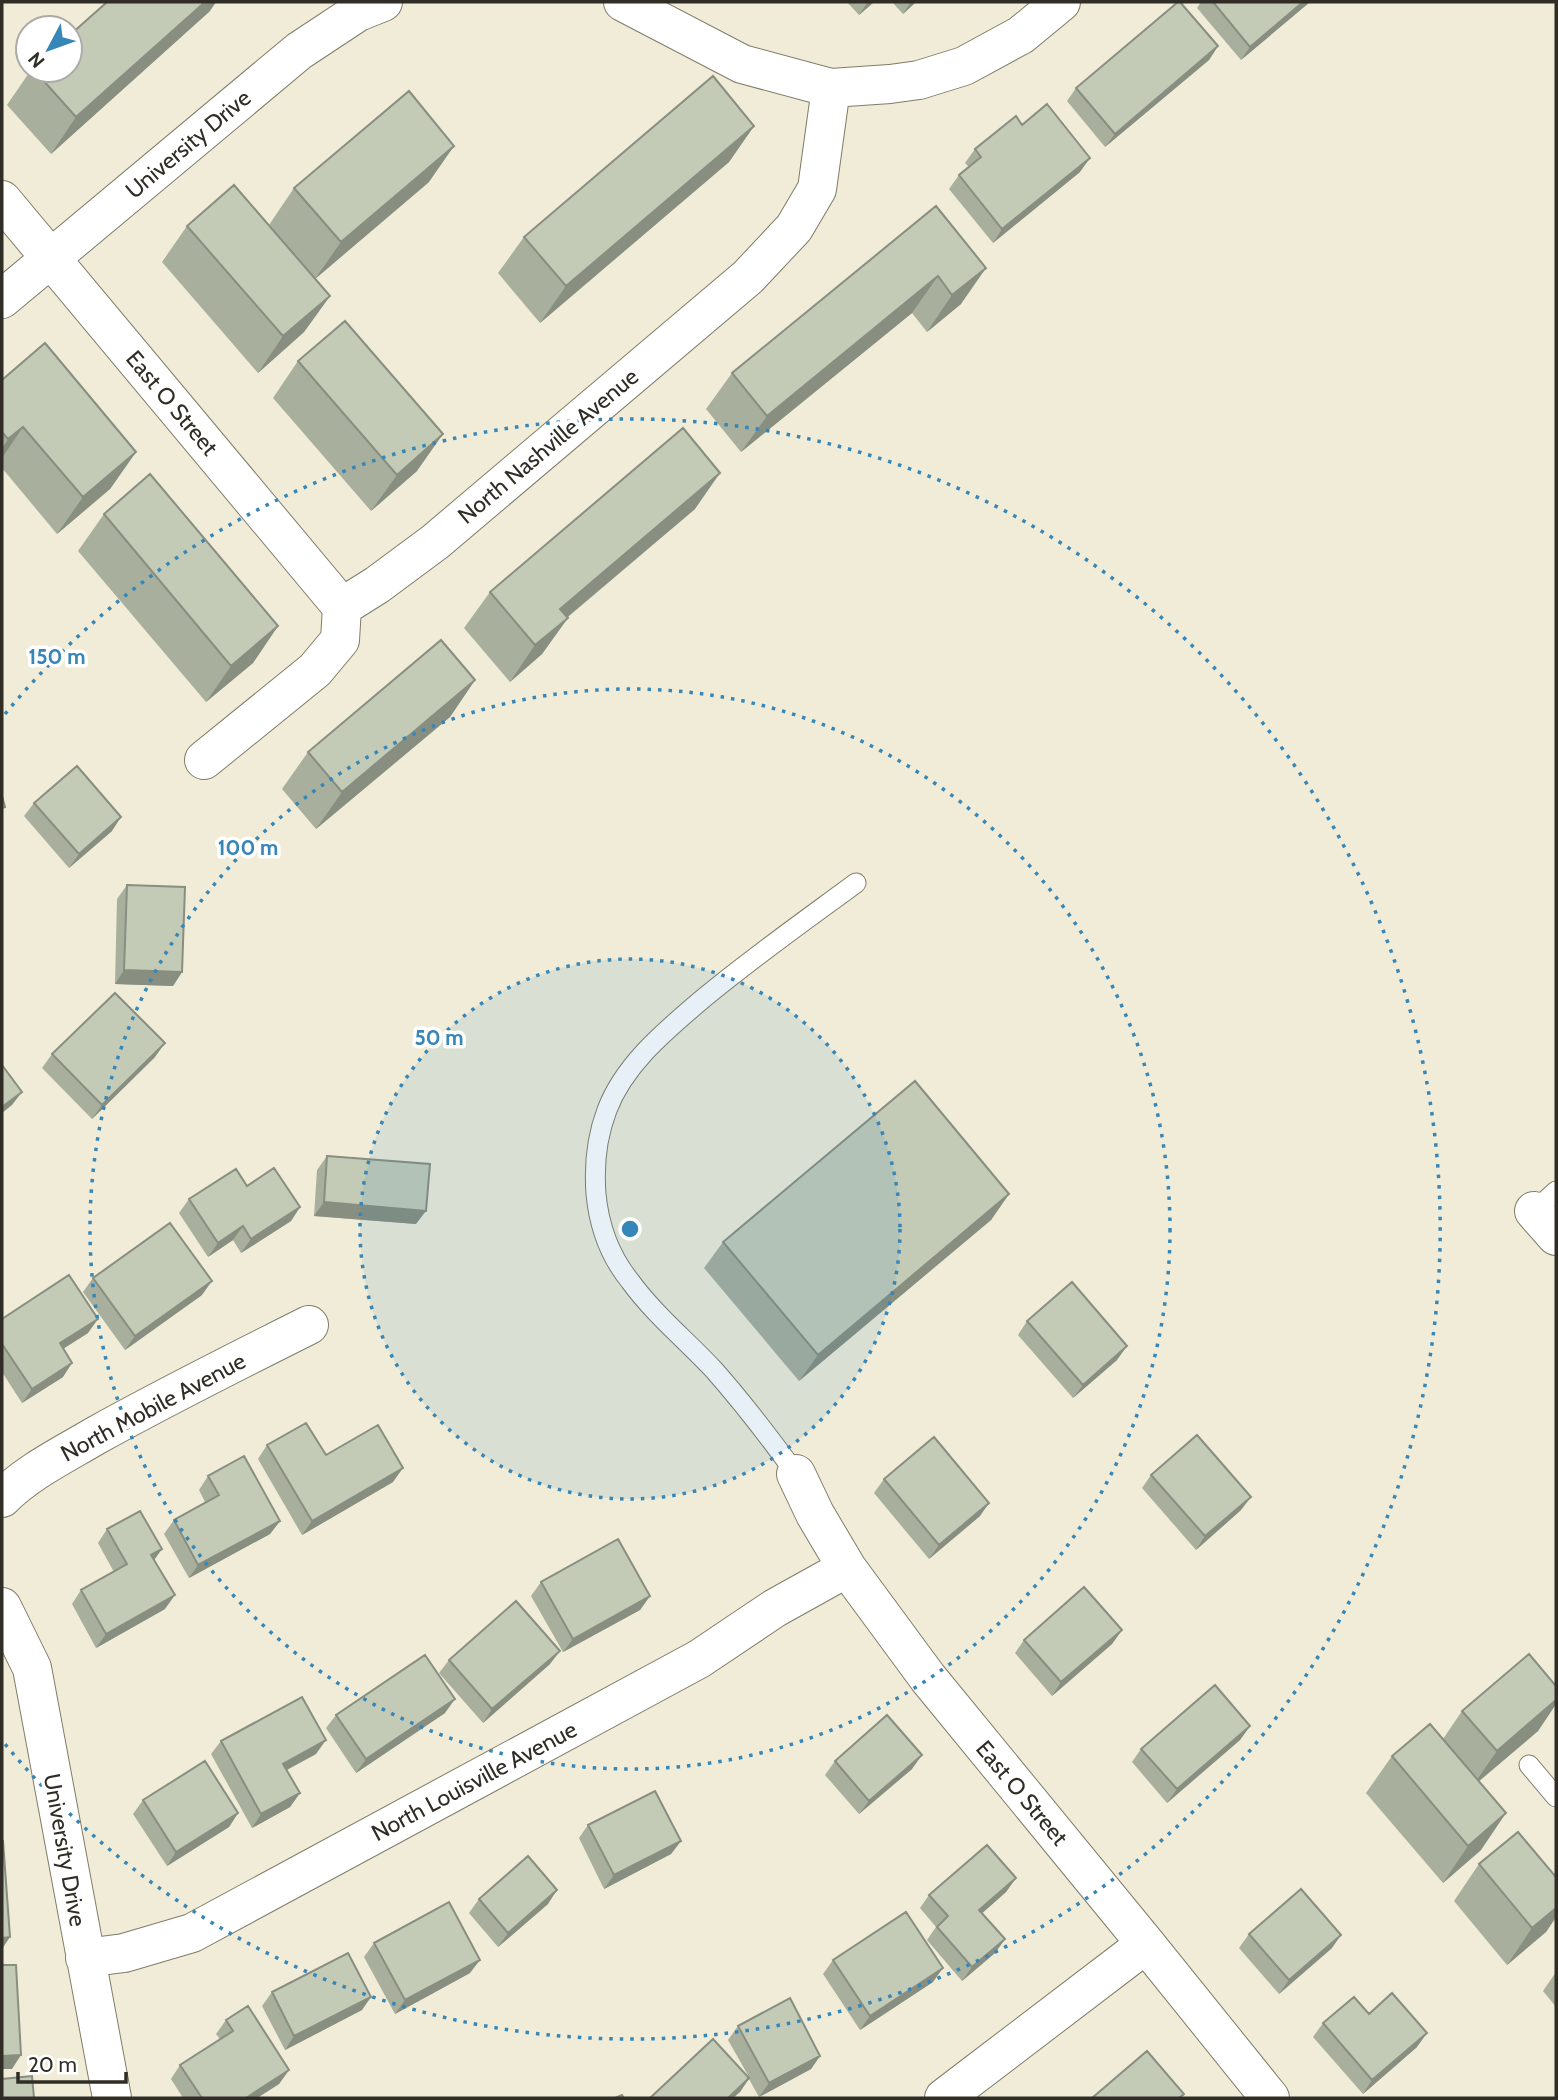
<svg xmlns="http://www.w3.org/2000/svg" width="1558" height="2100" font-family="Cabin,sans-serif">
<rect width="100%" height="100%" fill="#f0ecd7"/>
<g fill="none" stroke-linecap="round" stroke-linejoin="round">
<defs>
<path id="lane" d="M1534,1211l22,-20
M796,1474c-26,-36 -53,-71 -82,-104 -28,-30 -60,-56 -84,-89 -21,-26 -31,-55 -34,-87 -2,-27 1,-58 11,-84 17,-45 57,-78 92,-108 50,-42 104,-80 157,-119
M1529,1765l27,32"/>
<path id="street" d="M623,2l119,62 89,24 59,-4 29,-4 45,-14 57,-31 40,-33
M2,200l340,407
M2,299l297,-248 59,-39 25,-10
M204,760l111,-90 25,-30 2,-33 35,-22 58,-43 313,-265 46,-49 23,-39 14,-101
M1534,1211l22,25
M796,1474l19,40 32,54 81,110 218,266 124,154
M2,1498c26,-26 61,-43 93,-62 70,-39 142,-75 214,-111
M2,1607l30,61 80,430
M85,1958l39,-5 68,-20 507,-274 76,-51 72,-40
M944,2098l202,-154"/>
</defs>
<use href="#lane" stroke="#807c69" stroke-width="21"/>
<use href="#street" stroke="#807c69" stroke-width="40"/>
<use href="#lane" stroke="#fff" stroke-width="19"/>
<use href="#street" stroke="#fff" stroke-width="38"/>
</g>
<path fill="#a8af9d" d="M847,2h27l-15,13z
M892,2h24l-13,12z
M1201,2h109l-69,58 -44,-52z
M210,11l-159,143 -44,-49 24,-35h39z
M1218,46l-9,14 -104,87 -38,-46 9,-13z
M1022,125l58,47 -87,71 -44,-54 10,-14 10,-8 -4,-4 10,-14z
M754,126l-25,36 -189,161 -42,-50 26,-36z
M429,182l-114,97 15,17 -26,36 -46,41 -96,-111 25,-36 82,-1 25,-37z
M936,206l25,98 -34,28 -15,-19 -171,139 -35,-43 26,-36z
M298,361l119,110 -46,40 -98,-113z
M2,380l134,72 -26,37 -53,45 -55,-66z
M695,509l-127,108 -26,37 -32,28 -46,-54 26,-36z
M104,514l174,112 -25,37 -47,39 -128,-151z
M475,680l-25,37 -134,112 -34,-40 26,-37z
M34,803l78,28 -43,37 -45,-52z
M127,885l55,87 -9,14 -58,-2 2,-85z
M52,1054l103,3 -63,62 -50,-51z
M327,1156l89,68 -102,-8 3,-46z
M247,1186l53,21 -9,14 -50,32 -8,-13 -25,17 -29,-44 10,-14z
M1009,1194l-18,26 -192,161 -95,-113 19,-26z
M93,1278l109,17 -77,55 -42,-58z
M2,1319l86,14 -25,16v28l-41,26 -20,-31z
M1027,1321l90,39 -44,38 -55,-63z
M267,1445l59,10 67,27 -91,53 -44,-76z
M1151,1475l90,35 -45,40 -54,-62z
M208,1476l72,45 -10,13 -81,44 -25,-44 10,-14 31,-18 -6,-12z
M884,1479l96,37 -51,43 -55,-66z
M107,1529l47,31 11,49 -69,39 -24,-44 9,-14 33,-18 -16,-29z
M541,1582l109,14 -10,14 -77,42 -32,-56z
M1122,1630l-10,14 -60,52 -37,-43 9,-13z
M449,1660l101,4 -67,59 -44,-50z
M1556,1686v18l-18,27 -59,50 2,69 -38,33 -77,-90 26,-37 51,-17 19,-28z
M445,1713l-89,60 -30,-45 10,-13z
M1250,1726l-10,14 -73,63 -35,-41 9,-13z
M221,1741l95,13 -29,16 13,23 -10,14 -38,21 -41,-74z
M835,1761l77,8 -53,45 -34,-39z
M143,1800l95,13 -9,14 -62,39 -34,-52z
M588,1825l93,16 -10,13 -67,35 -25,-51z
M1479,1864l77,44v9l-10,15 -39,33 -53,-64z
M1016,1878l-10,14 -24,21 23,26 -10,14 -33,28 -35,-41 9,-13 -16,-19 9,-13z
M479,1899l69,5 -50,43 -29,-34z
M1249,1934l83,14 -53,46 -40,-46z
M374,1943l96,30 -75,41 -31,-57z
M833,1960l100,22 -73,48 -37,-56z
M1556,1972v35l-13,-16z
M272,1992l90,18 -77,40 -23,-44z
M1369,2014l48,33 -54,47 -50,-57 10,-14z
M226,2020l63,50 -10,14 -22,14h-74l-12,-19 9,-14 40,-26 -4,-5z
M738,2026l82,30 -9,13 -52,28 -10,-18 -9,13 -7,6h-83l99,-21 -21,-37z"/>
<path fill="#888e80" d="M205,2h11l-6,9 -159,143 25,-37z
M868,2h6l-15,13z
M911,2h5l-13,12z
M1303,2h7l-69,58 9,-13z
M1218,46l-9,14 -104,87 10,-13z
M754,126l-25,36 -189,161 26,-37z
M454,146l-25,36 -114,97 26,-37z
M1090,158l-10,14 -87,71 9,-14z
M986,268l-25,36 -34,28 25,-37z
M938,276l-26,37 -171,139 26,-36z
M330,296l-26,36 -46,41 25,-37z
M23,427l-21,31v-9l6,-10z
M443,434l-26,37 -46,40 26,-36z
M136,452l-26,37 -53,45 26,-37z
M720,473l-25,36 -161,136 26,-36z
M568,618l-26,36 -32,28 25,-37z
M278,626l-25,37 -47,39 25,-36z
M475,680l-25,37 -134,112 26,-37z
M121,817l-9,14 -43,37 10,-14z
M124,970l58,2 -9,14 -58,-2z
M165,1043l-10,14 -63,62 10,-14z
M22,1092l-10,13 -10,8v-6z
M1009,1194l-18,26 -192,161 19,-26z
M324,1202l102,9 -10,13 -102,-8z
M300,1207l-9,14 -50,32 10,-14z
M243,1226l-10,14 -25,17 10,-14z
M212,1281l-10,14 -77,55 10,-14z
M98,1319l-10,14 -38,24 10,-14z
M1127,1346l-10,14 -44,38 10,-13z
M72,1363l-9,14 -41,26 10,-14z
M403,1468l-10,14 -91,53 10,-14z
M1251,1497l-10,13 -45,40 9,-14z
M989,1503l-9,13 -51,43 10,-14z
M280,1521l-10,13 -81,44 9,-13z
M162,1549l-10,14 -1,-8z
M175,1595l-10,14 -69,39 10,-14z
M650,1596l-10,14 -77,42 10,-13z
M1122,1630l-10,14 -60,52 9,-14z
M560,1651l-10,13 -67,59 9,-14z
M455,1699l-10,14 -89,60 10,-14z
M1556,1700v4l-18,27 -67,57 26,-37z
M1250,1726l-10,14 -73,63 10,-14z
M326,1740l-10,14 -43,23 10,-13z
M922,1755l-10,14 -53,45 10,-13z
M300,1793l-10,14 -38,21 9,-14z
M238,1813l-9,14 -62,39 9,-14z
M1506,1813l-25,37 -38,33 25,-37z
M681,1841l-10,13 -67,35 10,-14z
M1016,1878l-10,14 -36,32 9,-14z
M557,1890l-9,14 -50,43 10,-14z
M1556,1908v9l-10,15 -39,33 25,-37z
M1341,1935l-9,13 -53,46 10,-14z
M10,1937l-8,12v-11z
M1005,1939l-10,14 -33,28 10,-14z
M480,1960l-10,13 -75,41 10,-14z
M943,1968l-10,14 -73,48 10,-14z
M371,1997l-9,13 -77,40 9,-14z
M1427,2033l-10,14 -54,47 9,-14z
M21,2055l-9,14h-10v-13z
M820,2056l-9,13 -52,28 10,-14z
M289,2070l-10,14 -22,14h-11z
M749,2078l-9,14 -7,6h-5z"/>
<path fill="#c3cbb7" stroke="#888e80" stroke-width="2" d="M107,2h98l-129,115 -42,-47h36v-35z
M1178,2h2l38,44 -103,88 -39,-46z
M1213,2h90l-53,45z
M713,76l41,50 -188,160 -42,-49z
M409,91l45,55 -113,96 -47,-54z
M1047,104l43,54 -88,71 -43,-54 22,-18 -6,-8 41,-33 6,9z
M234,185l96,111 -47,40 -96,-110z
M936,206l50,62 -34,27 -14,-19 -171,140 -35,-43z
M345,321l98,113 -46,41 -99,-114z
M45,343l91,109 -53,45 -60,-70 -15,12 -6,-7v-52z
M683,428l37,45 -160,136 8,9 -33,27 -45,-53z
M150,474l128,152 -47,40 -127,-152z
M441,640l34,40 -133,112 -34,-40z
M77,766l44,51 -42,37 -45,-51z
M2,796l3,11 -3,1z
M127,885l58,2 -3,85 -58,-2z
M115,993l50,50 -63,62 -50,-51z
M2,1065l20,27 -20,15z
M915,1081l94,113 -191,161 -95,-113z
M327,1156l103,8 -4,47 -102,-9z
M274,1168l26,39 -49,32 -8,-13 -25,17 -29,-44 47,-30 11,17z
M170,1223l42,58 -77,55 -42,-58z
M69,1275l29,44 -38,24 12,20 -40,26 -30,-45v-25z
M1072,1282l55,64 -44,39 -56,-64z
M306,1423l20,32 52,-30 25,43 -91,53 -45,-76z
M1197,1435l54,62 -46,39 -54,-61z
M934,1437l55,66 -50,42 -55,-66z
M244,1456l36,65 -82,44 -24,-45 45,-25 -11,-19z
M140,1511l22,38 -11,6 24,40 -69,39 -25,-44 46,-26 -20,-35z
M618,1539l32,57 -77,43 -32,-57z
M1084,1587l38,43 -61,52 -37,-42z
M516,1601l44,50 -68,58 -43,-49z
M1529,1654l27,32v14l-59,51 -35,-40z
M425,1655l30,44 -89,60 -30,-44z
M1215,1685l35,41 -73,63 -36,-40z
M302,1697l24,43 -43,24 17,29 -39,21 -40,-73z
M887,1715l35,40 -53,46 -34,-40z
M1430,1724l76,89 -38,33 -76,-90z
M205,1761l33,52 -62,39 -33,-52z
M655,1791l26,50 -67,34 -26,-50z
M1518,1832l38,45v31l-24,20 -53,-64z
M2,1841h1l7,96 -8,1z
M987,1845l29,33 -37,32 26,29 -33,28 -35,-40 11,-11 -19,-21z
M528,1856l29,34 -49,43 -29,-34z
M1301,1889l40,46 -52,45 -40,-46z
M449,1902l31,58 -75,40 -31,-57z
M906,1912l37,56 -73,48 -37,-56z
M348,1953l23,44 -77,39 -22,-44z
M2,1965h14l5,90 -19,1z
M1392,1993l35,40 -55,47 -49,-57 31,-26 15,17z
M790,1998l30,58 -51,27 -31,-57z
M248,2006l41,64 -43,28h-44l-22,-33 53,-34 -7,-11z
M713,2039l36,39 -21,20h-78z
M1147,2051l37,43 -5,4h-87z
M32,2076l2,22h-32v-19z
M622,2095l2,3h-9z"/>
<circle cx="630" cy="1229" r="270" fill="#3686b8" fill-opacity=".12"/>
<g fill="none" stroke="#3686b8" stroke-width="3.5" stroke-dasharray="3.5 7">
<circle cx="630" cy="1229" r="270"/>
<circle cx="630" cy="1229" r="540"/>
<path d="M5 714A810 810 0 1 1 5 1744"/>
</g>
<g text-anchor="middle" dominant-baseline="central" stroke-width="7" stroke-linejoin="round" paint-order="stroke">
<g font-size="23" fill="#2f2d25" stroke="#fff">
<text transform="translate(188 144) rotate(-40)">University Drive</text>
<text transform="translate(172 403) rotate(50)">East O Street</text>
<text transform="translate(548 446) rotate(-40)">North Nashville Avenue</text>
<text transform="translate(153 1407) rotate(-28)">North Mobile Avenue</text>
<text transform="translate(474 1781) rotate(-28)">North Louisville Avenue</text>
<text transform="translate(1022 1793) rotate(50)">East O Street</text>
<text transform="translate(65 1850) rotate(80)">University Drive</text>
</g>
</g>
<circle cx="630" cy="1229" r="10" fill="#3686b8" stroke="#fff" stroke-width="3.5"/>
<g font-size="21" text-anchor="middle" font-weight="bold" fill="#3686b8" stroke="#fff" stroke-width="7" stroke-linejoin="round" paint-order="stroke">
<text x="57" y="664">150 m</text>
<text x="248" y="855">100 m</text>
<text x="439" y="1045">50 m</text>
</g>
<rect width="1558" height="2100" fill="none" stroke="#2f2d25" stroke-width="7"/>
<g transform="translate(49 49) rotate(229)"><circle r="33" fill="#ffffff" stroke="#acaba8" stroke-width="2"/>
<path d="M0-5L12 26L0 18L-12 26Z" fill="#3686b8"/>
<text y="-10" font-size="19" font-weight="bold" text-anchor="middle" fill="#2f2d25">N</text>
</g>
<path d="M18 2072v10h108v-10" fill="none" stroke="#2f2d25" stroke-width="3.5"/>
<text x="28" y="2072" font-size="21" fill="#2f2d25" stroke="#ffffff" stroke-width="5" paint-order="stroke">20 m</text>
</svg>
